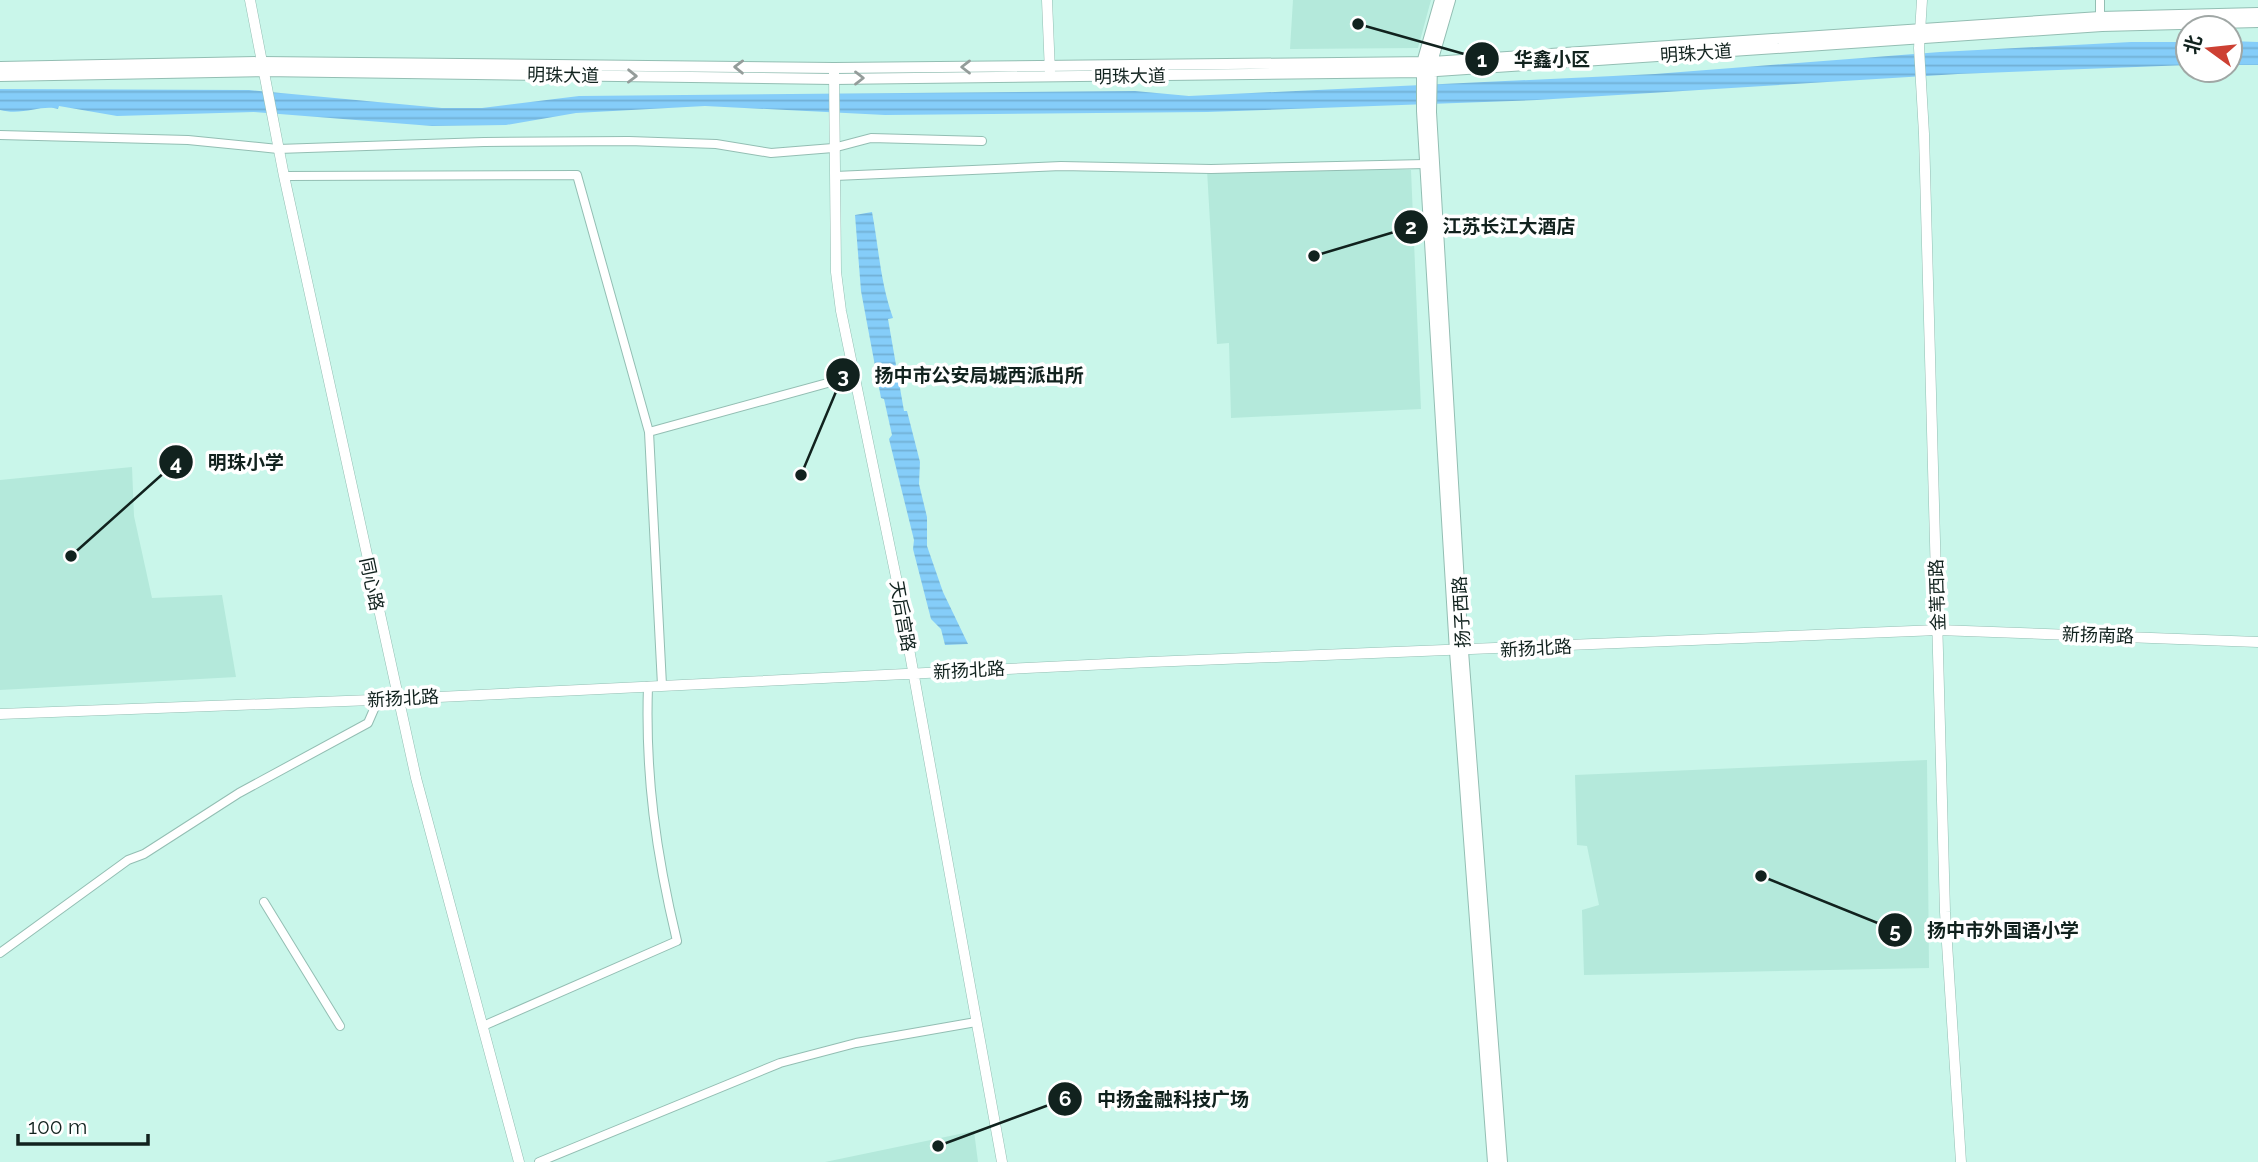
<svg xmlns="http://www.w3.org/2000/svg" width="2258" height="1162" font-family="Raleway,'Noto Sans SC',sans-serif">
<defs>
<pattern id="water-rules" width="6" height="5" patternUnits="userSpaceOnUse" patternTransform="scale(1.75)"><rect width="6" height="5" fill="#85cdf9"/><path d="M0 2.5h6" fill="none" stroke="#72b0d5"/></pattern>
</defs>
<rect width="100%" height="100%" fill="#c9f6ea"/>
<path fill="#b4e9db" d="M1293,0h138l-13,48 -128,1z
M1207,170h204l10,239 -190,9 -2,-75 -12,1z
M132,467l2,49 18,82 70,-3 14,82 -236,13v-210z
M1927,760l2,208 -345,7 -2,-65 17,-5 -12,-59 -10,-1 -2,-70z
M974,1131l4,31h-153z"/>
<path fill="url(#water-rules)" d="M2230,41l28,1v23h-28z
M2131,42h57v23l-230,9 -421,26 -330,12 -322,3 -180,-9 -129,7 -70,12 -74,1 -178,-14 -137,4 -58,-10 -1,3c-16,-5 -35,7 -58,1v-21l249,1 193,18h40l97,-12 556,-5 54,5 466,-22 285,-22z
M872,212c7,37 8,69 21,106l-5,1 16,92h3l13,51 -1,22 8,33v29l16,46 25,52 -23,1 -4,-16 -10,-10 -18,-70 1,-9 -25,-101 3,-4 -8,-36 -3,-1 -20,-107 -6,-76z"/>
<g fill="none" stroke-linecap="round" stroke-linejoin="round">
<defs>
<path id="minor" d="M2100,0v17
M0,135l188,5 90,9 206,-7 145,-1 87,3 55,9 62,-5 38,-10 111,3
M284,176l293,-1 72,257 13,253
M835,176l226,-10 150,3 214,-5
M649,432l204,-56
M264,902l76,124
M0,953l128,-93 16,-6 95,-61 129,-70 10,-23
M483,1026l194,-85c-21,-87 -32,-166 -29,-255
M539,1162l241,-99 76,-20 120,-21"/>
<path id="tertiary" d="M250,0l34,176 132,602 103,384
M1047,0l3,73
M1922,0l-3,48 5,86 21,778 16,250
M834,72l2,200 5,39 55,266 106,585
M0,714l398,-15 752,-37 788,-32 320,12"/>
<path id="secondary" d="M1440,0l-18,63v48l33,540 38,511
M1450,0l-18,62 -1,50 32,539 39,511
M0,67l261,-5 573,6 598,-6 668,-45 158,-4
M0,76l263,-5 571,8 588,-7 680,-46 156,-4"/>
</defs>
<use href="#minor" stroke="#93beb3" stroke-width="10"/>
<use href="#tertiary" stroke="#93beb3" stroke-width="11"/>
<use href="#secondary" stroke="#93beb3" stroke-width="12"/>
<use href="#minor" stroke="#fff" stroke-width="8"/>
<use href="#tertiary" stroke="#fff" stroke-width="10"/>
<use href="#secondary" stroke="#fff" stroke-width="10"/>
</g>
<defs><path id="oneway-chevron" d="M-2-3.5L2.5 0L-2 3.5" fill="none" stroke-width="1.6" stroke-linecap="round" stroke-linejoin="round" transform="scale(1.75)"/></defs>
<g stroke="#949c9a">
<use href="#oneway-chevron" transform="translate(739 67) rotate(-179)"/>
<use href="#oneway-chevron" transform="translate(966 67) rotate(180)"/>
<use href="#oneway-chevron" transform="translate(632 76) rotate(1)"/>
<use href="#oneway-chevron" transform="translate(859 78)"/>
</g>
<g text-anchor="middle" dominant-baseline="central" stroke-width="7" stroke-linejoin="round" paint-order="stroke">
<g font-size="18" fill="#11221e" stroke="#fff">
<text transform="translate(1696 53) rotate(-4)">明珠大道</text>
<text transform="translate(563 75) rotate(1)">明珠大道</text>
<text transform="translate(1130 76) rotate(-1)">明珠大道</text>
<text transform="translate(372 584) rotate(78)">同心路</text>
<text transform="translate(1937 595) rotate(-92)">金苇西路</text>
<text transform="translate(1461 612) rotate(-93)">扬子西路</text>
<text transform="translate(903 616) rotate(80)">天后宫路</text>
<text transform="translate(2098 635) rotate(2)">新扬南路</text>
<text transform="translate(1536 648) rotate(-3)">新扬北路</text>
<text transform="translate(969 670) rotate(-3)">新扬北路</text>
<text transform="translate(403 698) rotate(-3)">新扬北路</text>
</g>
</g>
<path fill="none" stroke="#11221e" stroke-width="2.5" d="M1358 24L1482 59M1314 256L1411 227M801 475L843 375M71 556L176 462M1761 876L1895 930M938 1146L1065 1099"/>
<g fill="#11221e" stroke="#fff" stroke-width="2.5">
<circle cx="1358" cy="24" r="7"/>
<circle cx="1314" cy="256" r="7"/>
<circle cx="801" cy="475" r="7"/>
<circle cx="71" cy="556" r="7"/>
<circle cx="1761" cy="876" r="7"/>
<circle cx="938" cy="1146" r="7"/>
<circle cx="1482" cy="59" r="18"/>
<circle cx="1411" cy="227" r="18"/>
<circle cx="843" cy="375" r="18"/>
<circle cx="176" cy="462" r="18"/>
<circle cx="1895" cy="930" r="18"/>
<circle cx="1065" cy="1099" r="18"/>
</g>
<g font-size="21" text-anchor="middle" font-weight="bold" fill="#fff">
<text x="1482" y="67">1</text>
<text x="1411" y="234">2</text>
<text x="843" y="383">3</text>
<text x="176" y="470">4</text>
<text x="1895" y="938">5</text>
<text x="1065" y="1106">6</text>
</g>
<g font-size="19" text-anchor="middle" font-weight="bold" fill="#11221e" stroke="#fff" stroke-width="7" stroke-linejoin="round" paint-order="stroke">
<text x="1552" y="66">华鑫小区</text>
<text x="1509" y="233">江苏长江大酒店</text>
<text x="979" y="382">扬中市公安局城西派出所</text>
<text x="246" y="469">明珠小学</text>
<text x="2003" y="937">扬中市外国语小学</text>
<text x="1173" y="1106">中扬金融科技广场</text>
</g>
<g transform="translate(2209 49) rotate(285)"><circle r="33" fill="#ffffff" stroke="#a0a7a5" stroke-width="2"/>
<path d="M0-5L12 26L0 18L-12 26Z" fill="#cd4033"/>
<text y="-10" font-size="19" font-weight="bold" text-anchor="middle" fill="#11221e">北</text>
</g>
<path d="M18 1134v10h130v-10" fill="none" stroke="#11221e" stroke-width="3.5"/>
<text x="28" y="1134" font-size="21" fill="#11221e" stroke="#ffffff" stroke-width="5" paint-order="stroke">100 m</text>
</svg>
